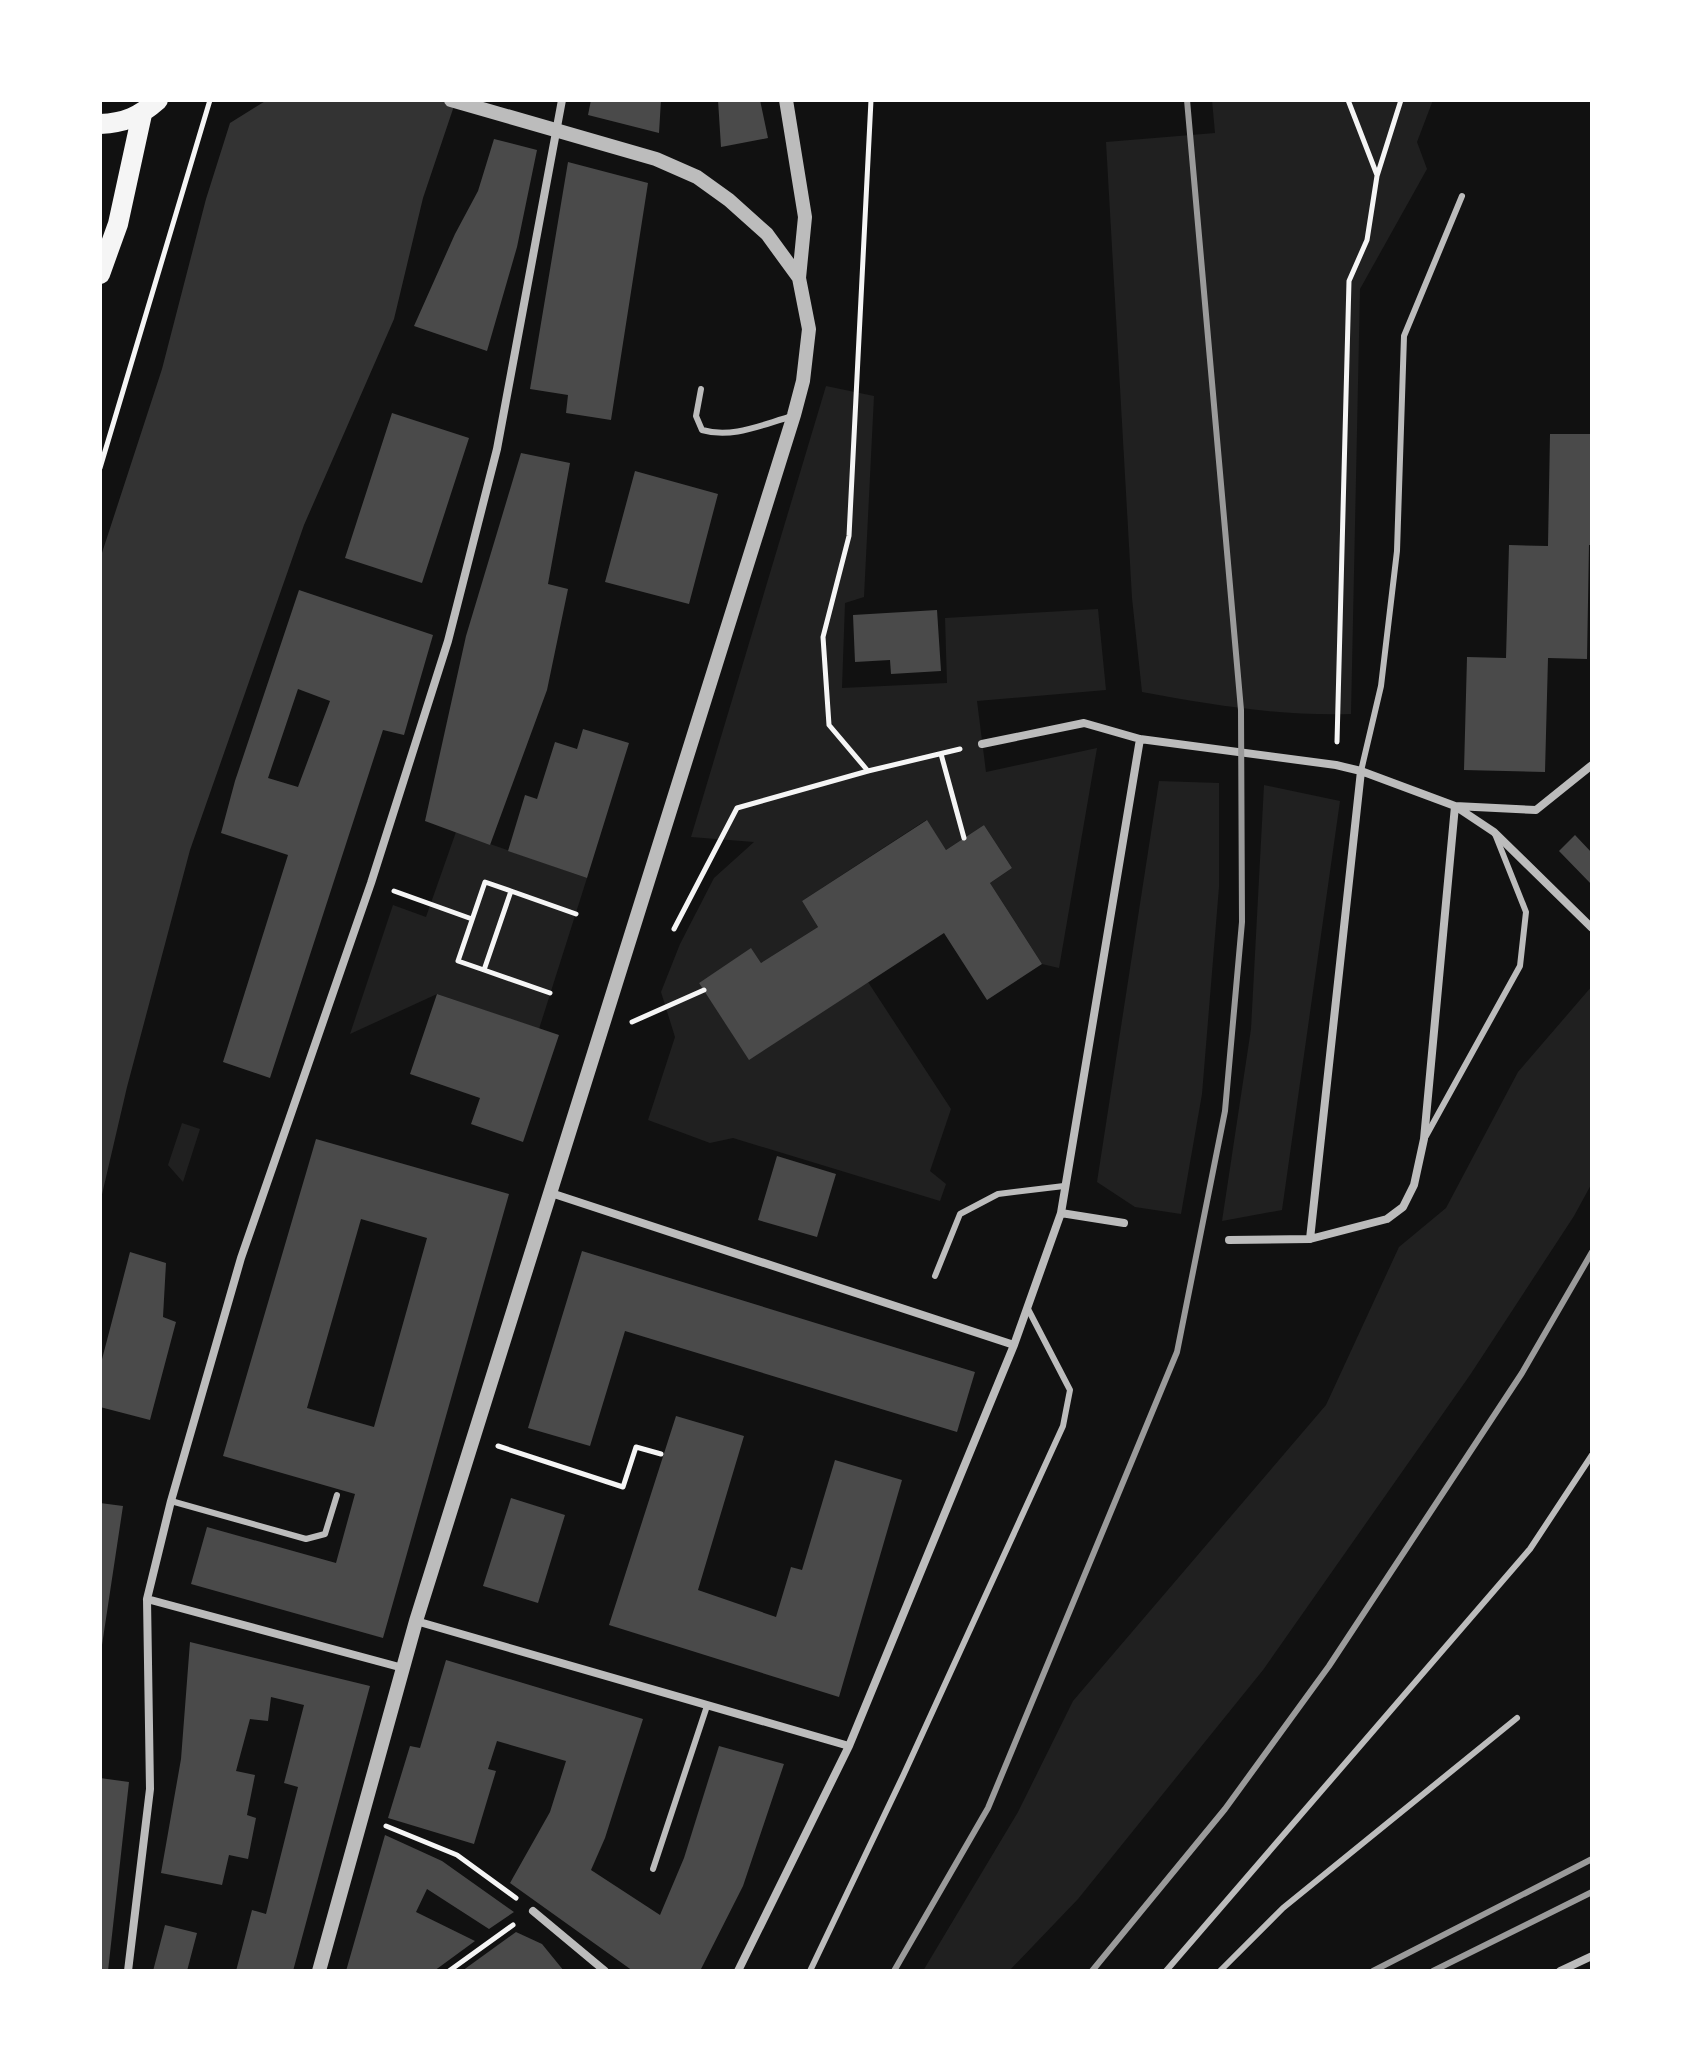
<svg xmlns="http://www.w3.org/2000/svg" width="1692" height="2071" font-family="Overpass,sans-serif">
<rect width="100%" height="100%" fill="#111"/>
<path fill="#202020" d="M1212,100h221l-16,42 10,27 -67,120 -9,425c-73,2 -138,-9 -209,-22l-10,-94 -26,-456 109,-9z
M826,386l48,10 -10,201 -19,6 -3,85 105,-5 -2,-65 153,-9 8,81 -129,11 9,71 111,-24 -38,220 -17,-4 -52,-81 22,-15 -28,-43 -38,25 -20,-30 -124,81 16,26 -57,36 -10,-14 -52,34 50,76 119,-77 83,127 -21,62 16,13 -6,17 -207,-63 -23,5 -62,-23 27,-83 -14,-45 19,-48 34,-66 40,-36 -63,-5z
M1159,781l60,2v104l-17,207 -21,120 -46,-7 -38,-25z
M1264,785l76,16 -58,409 -60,11 29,-192z
M456,832l131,46 -48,151 -102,-35 -87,40 43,-129 33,12z
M1592,986v197l-18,33 -104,159 -207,295 -185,229 -69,72h-86l95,-159 55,-111 253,-296 73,-158 47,-39 72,-136z
M182,1123l18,6 -17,53 -15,-17z"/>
<path fill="#333" d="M267,100h189l-33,98 -29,121 -90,206 -114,325 -63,237 -27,116v-644l62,-190 44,-170 24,-76z"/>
<path fill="#4a4a4a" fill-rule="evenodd" d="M591,100h70l-2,33 -71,-18z
M718,100h42l8,38 -47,9z
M494,139l43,11 -20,97 -30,104 -73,-25 41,-92 23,-43z
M568,162l80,21 -37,237 -45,-7 2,-18 -38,-6z
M392,413l77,25 -47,145 -77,-25z
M1550,434h42v111h-3l-2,114 -39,-1 -3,114 -81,-2 3,-113 39,1 3,-113 39,1z
M521,453l49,10 -22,121 20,5 -21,101 -57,155 -65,-24 41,-185z
M635,471l83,23 -29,110 -84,-22z
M299,590l134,45 -29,100 -21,-5 -113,348 -47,-16 65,-207 -67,-22 14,-52zM298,689l32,12 -32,86 -30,-9z
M937,610l4,61 -50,3 -1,-14 -35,2 -2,-47z
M583,729l46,14 -42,135 -79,-27 17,-56 12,4 18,-57 22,7z
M927,820l19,30 38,-25 28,43 -22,15 52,81 -55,36 -43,-67 -195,127 -50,-77 52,-35 10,15 57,-36 -16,-26z
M1575,835l17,18v32l-33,-34z
M437,994l122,41 -36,107 -52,-18 9,-26 -70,-24z
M316,1139l193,55 -126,444 -192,-54 16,-57 129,36 19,-69 -132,-38zM361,1219l66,19 -53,189 -67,-19z
M777,1156l59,18 -19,63 -59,-17z
M582,1251l393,121 -18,60 -332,-101 -35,115 -62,-18z
M130,1252l36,11 -3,54 13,5 -26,98 -50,-13v-40z
M676,1416l68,20 -46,154 78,27 15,-50 11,3 33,-110 67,20 -63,217 -230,-72z
M511,1498l54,17 -27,88 -55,-17z
M100,1503l23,3 -21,139h-2z
M190,1642l180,44 -77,285h-57l16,-61 14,4 32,-127 -14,-4 20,-78 -33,-8 -3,24 -18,-2 -14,52 19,4 -8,40 9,3 -8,41 -19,-4 -7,30 -61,-12 20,-114z
M446,1660l197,59 -38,119 -14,32 69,45 24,-57 35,-112 65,18 -41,122 -43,85h-67l-123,-88 40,-71 16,-51 -69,-20 -9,28 8,2 -22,73 -86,-26 22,-72 10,2z
M100,1778l29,4 -21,189h-8z
M385,1835l57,26 72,51 -25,17 -62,-40 -11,23 59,29 -41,30h-88z
M165,1925l32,8 -10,38h-34z
M516,1932l26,12 22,27h-102z"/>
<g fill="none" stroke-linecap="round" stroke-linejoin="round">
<path stroke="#f5f5f5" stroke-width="5" d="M1348,100l29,75
M100,468l110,-368
M1337,742l12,-461 18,-41 10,-64 24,-76
M941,754l23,84
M868,771l-39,-46 -6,-88 26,-101 22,-436
M394,891l78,28
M674,929l63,-121 131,-37 92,-22
M484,970l-26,-9 27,-79 26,9
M550,993l-66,-23 27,-79 65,23
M632,1022l72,-32
M498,1446l125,41 13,-40 25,7
M386,1826l71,29 59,43
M449,1971l64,-46"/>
<path stroke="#bcbcbc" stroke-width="6" d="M701,389l-5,27 6,14c31,9 61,-6 91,-14
M1361,771l20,-85 16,-135 7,-215 58,-140
M1426,1136l94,-170 6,-54 -31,-78
M935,1276l25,-62 38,-20 66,-8
M171,1501l135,38 19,-5 12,-39
M653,1869l54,-163
M810,1971l93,-195 160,-350 7,-36 -42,-81
M1166,1971l364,-422 62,-94
M1220,1971l63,-63 234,-190"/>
<path stroke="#bcbcbc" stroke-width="8" d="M982,744l102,-21 56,16 196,26 25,6 94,35 81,4 56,-45
M551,1193l463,152
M1061,1213l63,10
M1310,1239l51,-468
M1229,1240l81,-1 77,-20 16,-12 11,-22 10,-46 31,-333 39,26 98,96
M147,1599l256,69
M416,1621l433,125
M533,1911l72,60
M128,1971l22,-182 -3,-190 24,-98 70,-243 130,-375 77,-242 49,-192 65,-349
M738,1971l111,-225 165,-401 47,-132 79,-474
M1560,1971l32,-15"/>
<path stroke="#bcbcbc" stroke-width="14" d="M786,100l19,117 -6,61
M319,1971l97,-350 378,-1206 9,-34 6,-52 -10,-51 -32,-44 -38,-34 -32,-23 -41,-18 -205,-59"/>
<path stroke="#f5f5f5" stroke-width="20" d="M100,124c25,-1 40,-8 58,-24
M100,274l18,-50 24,-110"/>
<path stroke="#9a9a9a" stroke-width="6" d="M894,1971l94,-163 189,-456 48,-241 17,-189 -1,-212 -54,-610
M1092,1971l133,-162 104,-143 193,-293 70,-121
M1373,1971l219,-112
M1433,1971l159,-79"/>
</g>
<rect width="1692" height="2071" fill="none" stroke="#ffffff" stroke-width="204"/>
</svg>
